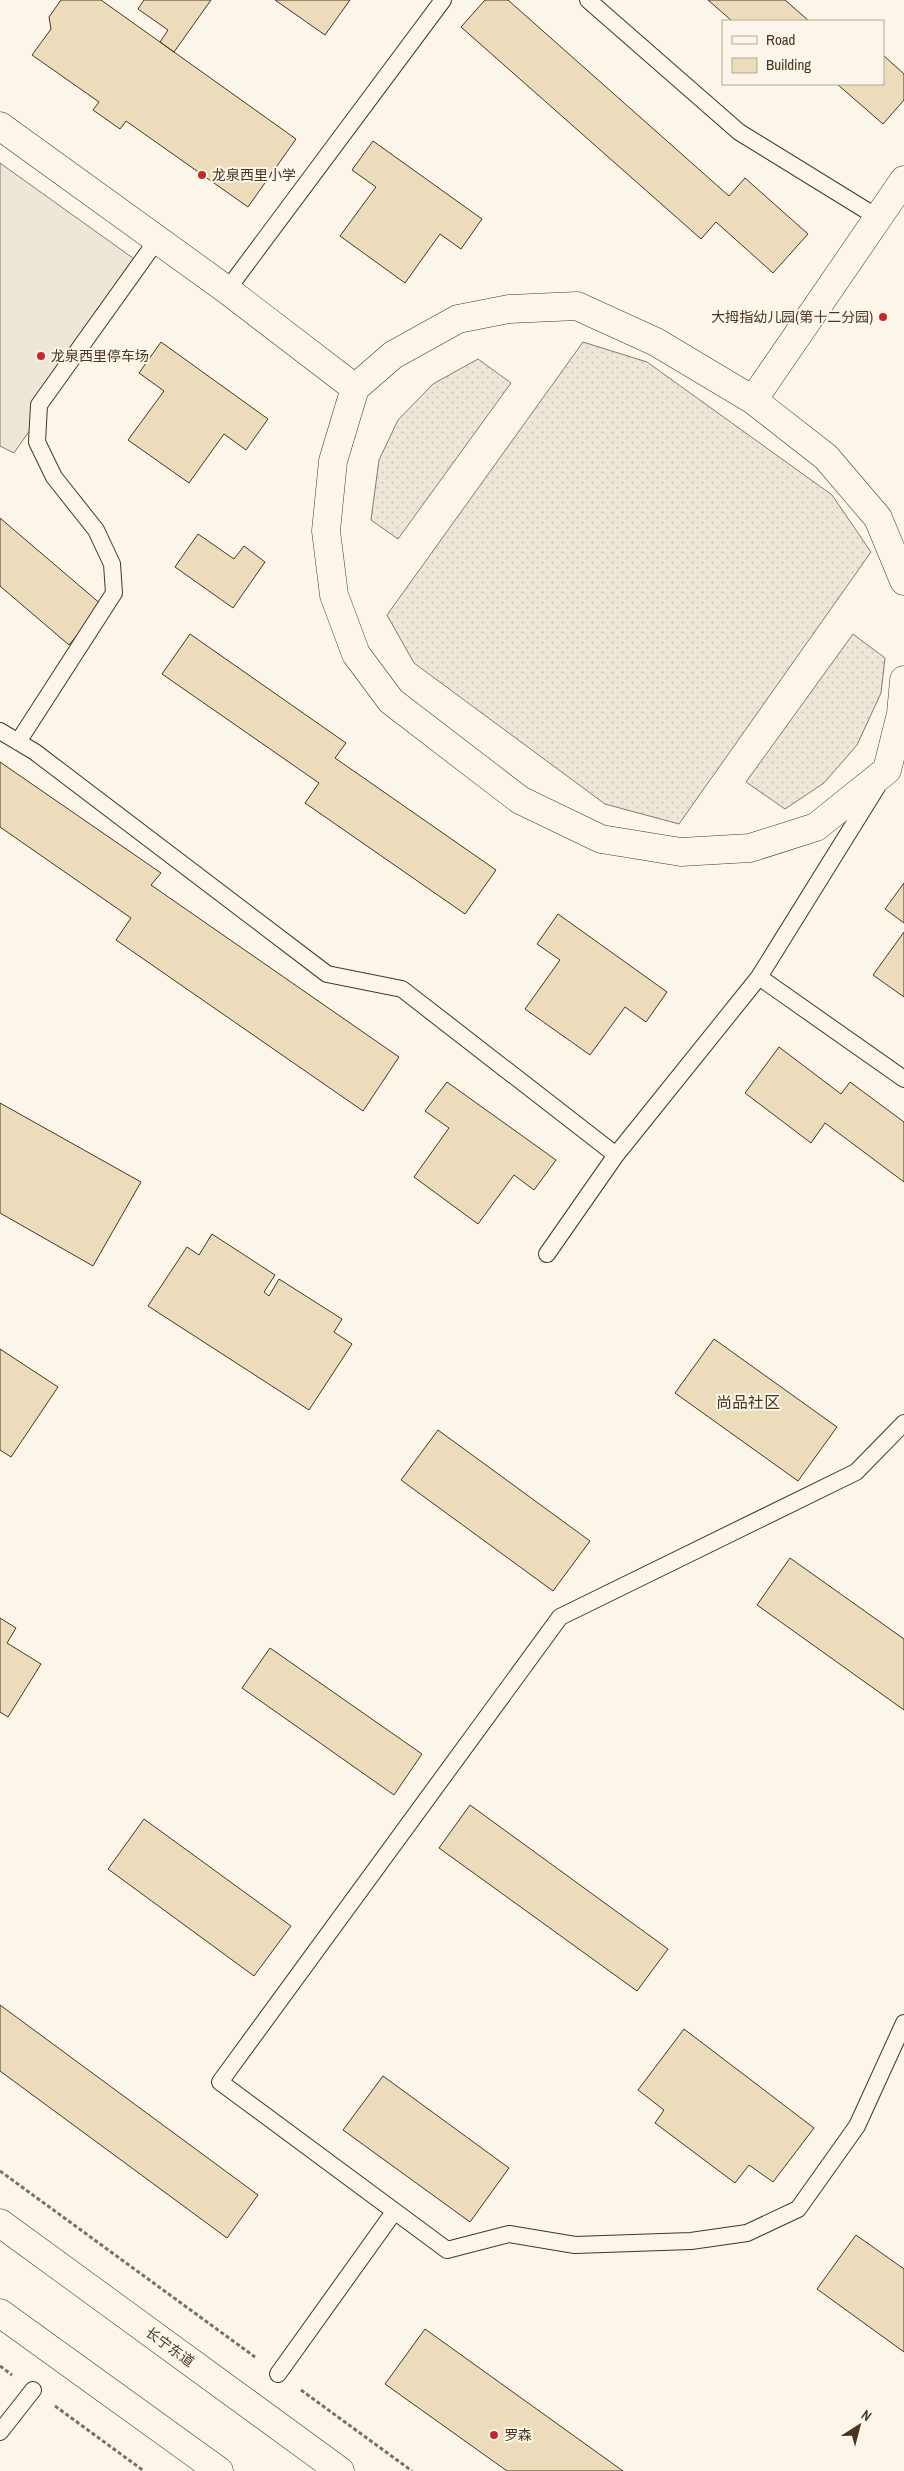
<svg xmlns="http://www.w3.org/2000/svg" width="904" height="2471" font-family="'Archivo Narrow','Noto Sans SC',sans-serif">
<defs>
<pattern id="grass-dots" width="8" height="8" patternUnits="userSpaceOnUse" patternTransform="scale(1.25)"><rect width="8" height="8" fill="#ede6d9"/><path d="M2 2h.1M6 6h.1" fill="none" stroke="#cdc6ba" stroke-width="1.8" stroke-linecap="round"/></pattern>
</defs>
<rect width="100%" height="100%" fill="#fbf6e9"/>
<path fill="url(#grass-dots)" stroke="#887966" d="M583,342l64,20 185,133 39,57 -192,272 -74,-20 -191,-141 -27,-48z
M478,359l33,24 -113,156 -27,-19 8,-60 19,-40 35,-36z
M853,634l32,24 -4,35 -24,52 -33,38 -39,26 -39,-27z"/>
<path fill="#ede7d9" stroke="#887966" d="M0,163l144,103 -130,187 -14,-7z"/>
<path fill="#ecdcbc" stroke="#4a3520" d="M61,0h40l195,139 -48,68 -122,-86 -6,8 -27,-19 6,-8 -67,-47 19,-26 -2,-12z
M144,0h67l-37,52 -14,-10 8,-12 -30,-21z
M275,0h75l-25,35z
M485,0h23l221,196 16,-18 63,56 -35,39 -57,-51 -15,17 -240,-212z
M708,0h77l24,21h-77z
M883,55l21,19v26l-21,24 -46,-40h46z
M373,141l109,78 -21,30 -21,-15 -35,49 -65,-47 36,-49 -24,-17z
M161,342l107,77 -22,31 -22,-16 -35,49 -61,-43 36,-49 -25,-18z
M0,518l102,87 -33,40 -69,-59z
M198,534l36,25 10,-13 21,16 -32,46 -58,-41z
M190,634l156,109 -11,15 161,112 -31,44 -160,-111 14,-20 -157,-109z
M0,762l161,111 -10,12 248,172 -36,54 -247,-171 15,-22 -131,-91z
M904,883v40l-19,-14z
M558,914l109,78 -21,30 -21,-15 -35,48 -65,-46 35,-49 -23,-16z
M904,932v65l-31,-22z
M779,1047l62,47 9,-12 54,40v60l-79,-59 -14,20 -66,-50z
M447,1082l109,78 -22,30 -20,-15 -36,49 -64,-47 35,-49 -24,-17z
M0,1103l141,79 -48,84 -93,-53z
M212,1234l63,41 -11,17 5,4 10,-17 63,40 -8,13 18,12 -43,66 -161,-104 39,-59 12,8z
M714,1339l123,88 -39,54 -123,-88z
M0,1349l58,38 -47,70 -11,-7z
M438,1430l152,111 -37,50 -152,-111z
M790,1558l114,81v71l-147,-105z
M0,1618l16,10 -9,15 34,21 -33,53 -8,-5z
M270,1648l152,106 -28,41 -152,-107z
M470,1805l198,144 -31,42 -198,-143z
M144,1819l147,107 -37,50 -146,-107z
M0,2005l258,190 -31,43 -227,-167z
M684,2029l130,99 -41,54 -24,-17 -14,18 -80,-60 9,-13 -26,-20z
M383,2076l126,92 -39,54 -127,-92z
M856,2235l48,34v83l-87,-63z
M425,2329l198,142h-116l-122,-87z"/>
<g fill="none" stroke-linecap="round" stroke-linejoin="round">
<defs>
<path id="service" d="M588,0l151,132 138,85
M227,290l216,-290
M0,731l35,21 292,222 75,15 214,166
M18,742l96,-149 -2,-29 -16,-34 -42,-53 -17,-35 2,-37 118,-165
M759,977l145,102
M547,1254l69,-99 143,-178 118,-190
M904,1423l-48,49 -296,145 -340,465 227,168 62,-16 66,11 116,-4 56,-8 51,-24 59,-83 47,-103
M278,2374l116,-162
M0,2432l33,-42"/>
<path id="minor" d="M0,126l227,164 128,98
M753,400l151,-220
M904,581l-26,-63 -52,-61 -73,-57 -97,-58 -79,-36 -68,3 -51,10 -65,36 -38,33 -22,73 -7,70 8,64 22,59 35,47 129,99 81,39 80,13 69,-4 66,-21 71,-57 14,-56 3,-34"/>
<path id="primary" d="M0,2223l340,248
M0,2313l219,158"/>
</defs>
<use href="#service" stroke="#4a3520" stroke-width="18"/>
<use href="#minor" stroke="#4a3520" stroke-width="29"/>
<use href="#primary" stroke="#4a3520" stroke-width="29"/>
<path stroke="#7f6f5c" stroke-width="3" stroke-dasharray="4 2.5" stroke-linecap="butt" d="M0,2171l255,186
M0,2366l12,9
M301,2390l111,81
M55,2406l89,65"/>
<use href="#service" stroke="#fbf6e9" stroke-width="16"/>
<use href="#minor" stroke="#fbf6e9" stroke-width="28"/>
<use href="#primary" stroke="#fbf6e9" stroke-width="28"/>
</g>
<g fill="#c62828" stroke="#fbf6e9" stroke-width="2">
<circle cx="202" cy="175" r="5"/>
<circle cx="883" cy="317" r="5"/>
<circle cx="41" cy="356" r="5"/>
<circle cx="494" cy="2435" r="5"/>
</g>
<g text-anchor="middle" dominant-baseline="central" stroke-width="4" stroke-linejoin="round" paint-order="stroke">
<g font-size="14" fill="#4a3520" stroke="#fbf6e9" text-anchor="start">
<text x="212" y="175">龙泉西里小学</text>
<text x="873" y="317" text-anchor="end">大拇指幼儿园(第十二分园)</text>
<text x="51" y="356">龙泉西里停车场</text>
<text x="504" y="2435">罗森</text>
</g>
<g font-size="14" fill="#4a3520" stroke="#fbf6e9">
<text transform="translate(170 2347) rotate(36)">长宁东道</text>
</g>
<g font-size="16" fill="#4a3520" stroke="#fbf6e9">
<text x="748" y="1402">尚品社区</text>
</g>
</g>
<rect x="722" y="20" width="162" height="65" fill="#fbf6e9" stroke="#b4a999"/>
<rect x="732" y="36" width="25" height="8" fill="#fbf6e9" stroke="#b4a999"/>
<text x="766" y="45" font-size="15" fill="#4a3520">Road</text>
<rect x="732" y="58" width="25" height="15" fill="#ecdcbc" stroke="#b4a999"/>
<text x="766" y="70" font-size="15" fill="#4a3520">Building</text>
<g transform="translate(859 2426) rotate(36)" stroke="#fbf6e9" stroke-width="4" paint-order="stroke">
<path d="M0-4L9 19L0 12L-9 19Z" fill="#4a3520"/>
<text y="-8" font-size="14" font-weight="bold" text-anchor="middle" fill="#4a3520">N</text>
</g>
</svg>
